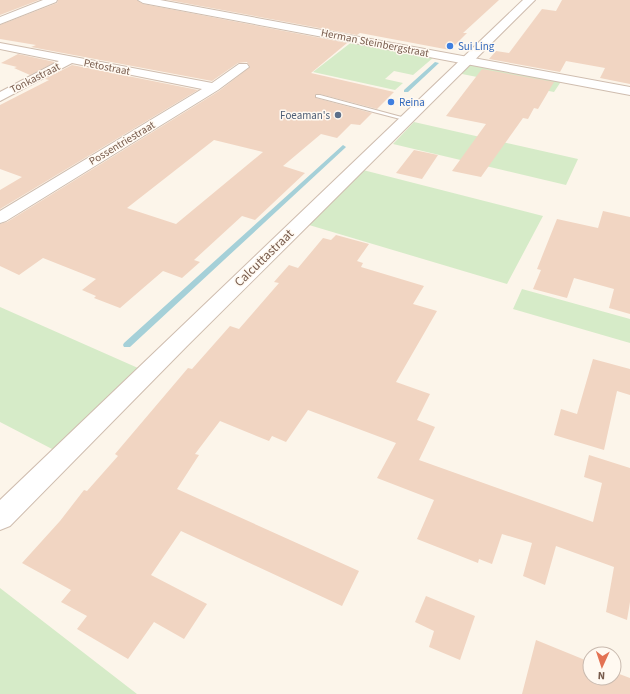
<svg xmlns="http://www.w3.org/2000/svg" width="630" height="694" font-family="'Source Sans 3',sans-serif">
<rect width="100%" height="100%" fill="#fcf5ea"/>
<path fill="#d6ebc8" d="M353,41l81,16 -21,18 -19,-4 -9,8 18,4 -8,7 -82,-18z
M472,64l90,16 -8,12 -92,-18v-2z
M414,122l164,37 -12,26 -173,-41z
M363,170l180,46 -36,68 -198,-59z
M522,289l108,30v24l-117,-34z
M0,307l138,61 -84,82 -54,-28z
M0,588l137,106h-137z"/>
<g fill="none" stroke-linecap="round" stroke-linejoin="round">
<path fill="#a5d0d8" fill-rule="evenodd" d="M435,62l4,1 -31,29h-4v-2z
M343,145l3,2 -1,1 -215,199h-6l-1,-2 1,-2z"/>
</g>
<path fill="#f1d5c2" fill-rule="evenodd" d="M0,0h39l-39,15z
M58,0h79l6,4 204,39 -36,30 83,19 -17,17 -57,-15h-5l1,4 56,15 -12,12 -9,-1 -14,14 -16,-4 -38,32 22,7 -50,47 -13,-4 -48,44 6,2 -18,16 -19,-7 -43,37 -26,-10 2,-2 -14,-6 14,-11 -53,-21 -24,17 -19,-9v-42l7,-2 212,-131 31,-24 -3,-5 -9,1 -26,18 -181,-34 5,-2 -36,-6v-14l57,-22zM214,140l49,12 -87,72 -49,-16z
M168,0h331l-36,33h4l-17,17 -90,-17 -3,2z
M562,0h68v84l-30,-6 5,-10 -39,-7 -6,11 -71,-13 7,-8 13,2 33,-44 14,2z
M18,54l37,8 -25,13 -16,-7 3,-1 -16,-4z
M72,65l126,25 -198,119v-19l22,-13 -22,-8v-64l49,-25 -4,-1z
M482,69l72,13 -16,27 -4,-1 -6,11 -5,-1 -42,59 -29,-6 34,-47 -40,-8z
M414,150l24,5 -16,24 -26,-6z
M603,211l27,6v97l-21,-6 5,-19 -40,-11 -7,20 -34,-9 8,-19 -4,-1 20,-50 41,9z
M336,235l33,9 -12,17 6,2 -2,4 63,19 -11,18 24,7 -41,71 34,12 -13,26 18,7 -16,33 174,62 9,-39 -18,-6 5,-22 41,13v134l-3,18 -21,-8 8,-45 -58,-21 -11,39 -22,-9 9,-33 -30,-9 -10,30 -13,-5 -1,4 -61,-24 17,-39 -57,-22 19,-35 -88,-33 -22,32 -14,-6 -3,5 -49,-20 -25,33 4,1 -22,34 182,82 -17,35 -161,-75 -30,44 56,29 -23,35 -30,-17 -26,37 -51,-30 10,-13 -26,-14 10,-12 -49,-27 38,-42 24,-31 3,1 31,-35 -3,-2 73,-86 4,1 38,-43 9,3 40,-46 -5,-1 15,-17 9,3 25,-30 8,2z
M593,359l37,10v26l-13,-4 -13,59 -50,-15 7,-26 16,5z
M426,596l49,20 -15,44 -31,-13 5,-16 -19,-9z
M536,640l54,22v16h24v-6l16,6v16h-108z"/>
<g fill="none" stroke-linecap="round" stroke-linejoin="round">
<defs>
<path id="service" d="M316,95h4l89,24 -5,1 -88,-23z"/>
<path id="minor" d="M43,0h14l-1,2 -56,22v-7z
M138,0h22l470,87v8l-487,-92z
M0,43l212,40 27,-19h8l2,3 -31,23 -212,131 -6,2v-12l202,-122 -130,-26 -72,38v-9l59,-31 -59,-12z"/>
<path id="tertiary" d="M523,0h12l-348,346 -177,180 -10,4v-30z"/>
</defs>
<use href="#service" stroke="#cfbdaf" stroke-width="2"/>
<use href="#minor" stroke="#cfbdaf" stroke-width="2"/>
<use href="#tertiary" stroke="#cfbdaf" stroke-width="2"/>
<use href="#service" fill="#fff" fill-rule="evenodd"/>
<use href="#minor" fill="#fff" fill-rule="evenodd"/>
<use href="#tertiary" fill="#fff" fill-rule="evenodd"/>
</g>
<g fill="#3f7fe0" stroke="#fff9f1" stroke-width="1.5">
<circle cx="450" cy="46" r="4"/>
<circle cx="391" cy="102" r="4"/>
</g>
<circle fill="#5c6f8a" stroke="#fff9f1" stroke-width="1.5" cx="338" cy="115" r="4"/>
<g text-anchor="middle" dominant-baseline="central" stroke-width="3" stroke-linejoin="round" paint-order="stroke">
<g font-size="11" fill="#785c4d" stroke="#fff9f1">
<text transform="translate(375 43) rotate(11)">Herman Steinbergstraat</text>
<text transform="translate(107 67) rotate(11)">Petostraat</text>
<text transform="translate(35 78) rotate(-27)">Tonkastraat</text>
<text transform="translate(122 143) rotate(-31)">Possentriestraat</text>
</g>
<g font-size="11" fill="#366cbe" stroke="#fff9f1" text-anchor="start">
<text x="458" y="46">Sui Ling</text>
<text x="399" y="102">Reina</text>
</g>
<g font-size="11" fill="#4e5e75" stroke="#fff9f1" text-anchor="end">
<text x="330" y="115">Foeaman's</text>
</g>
<g font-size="13" fill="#785c4d" stroke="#fff9f1">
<text transform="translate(264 258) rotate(-44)">Calcuttastraat</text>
</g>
</g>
<g transform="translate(602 666) rotate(183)"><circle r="19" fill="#fff9f1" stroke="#c9baaf"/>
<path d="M0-3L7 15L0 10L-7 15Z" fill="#e37253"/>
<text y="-6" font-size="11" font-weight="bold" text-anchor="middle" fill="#785c4d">N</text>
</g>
</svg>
